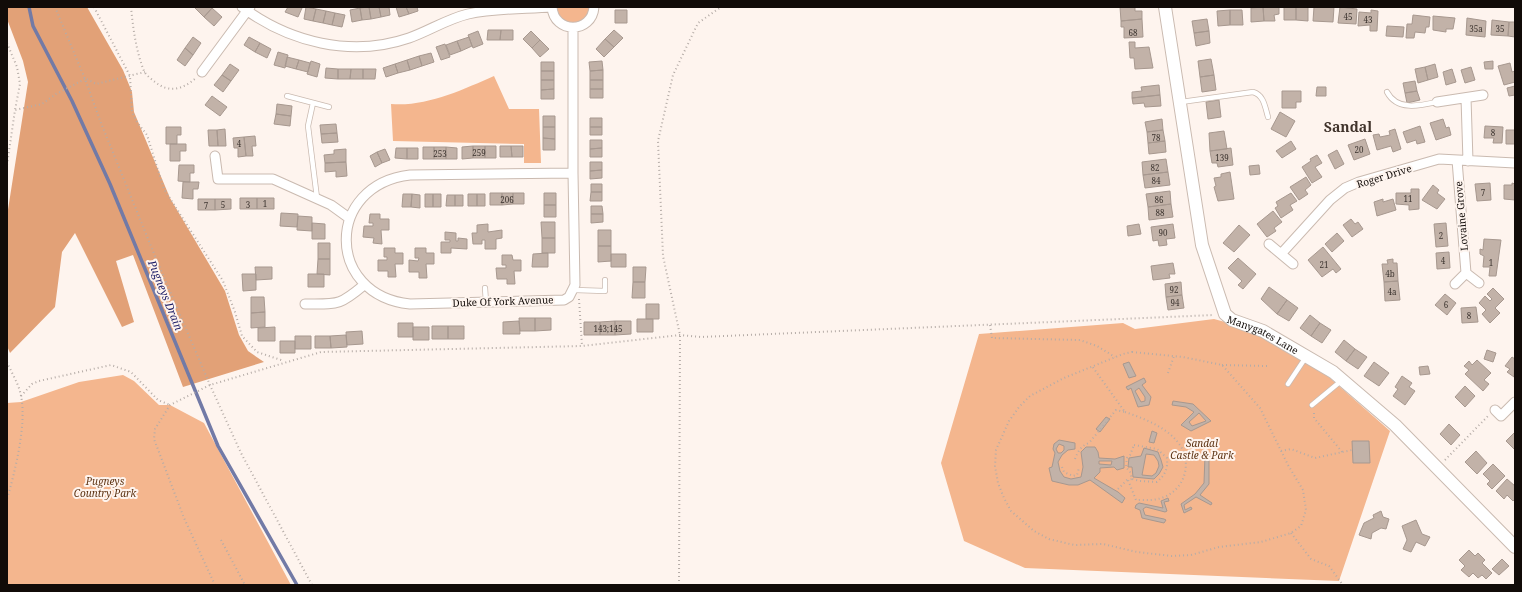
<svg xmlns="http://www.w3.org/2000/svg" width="1522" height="592" font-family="'Noto Serif',serif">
<rect width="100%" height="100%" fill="#fef4ee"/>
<path fill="#f4b68e" d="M552,7h42l-2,9 -25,11z
M494,76l15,33h30l2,54h-17v-19l-131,-3 -2,-37c35,3 71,-14 103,-28z
M1214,319l33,9 75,43 68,60 -51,150 -314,-13 -61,-27 -23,-78 38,-129 144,-11 12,6z
M123,375l11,6 25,24h11l34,18 87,162h-284v-182l14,-1 58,-20z"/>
<path fill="#e2a177" d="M7,7h80l36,63 9,22 2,20 36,86 55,93 14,44 9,16 16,11 -81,25 -50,-132 -17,6 18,61 -12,5 -47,-94 -13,19 -7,55 -45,46 -3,-7v-130l21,-134 -5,-21 -16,-42z"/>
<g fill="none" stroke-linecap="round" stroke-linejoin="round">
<path stroke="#727aa6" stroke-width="3.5" d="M29,7l4,19 39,75 38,83 108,262 79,139"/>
</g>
<path fill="#c2b2a8" stroke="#a7988f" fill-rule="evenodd" d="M194,7h17l1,1 -8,9z
M288,7h12l2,1 -4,9 -13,-5z
M306,7l10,2 -3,12 -9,-2z
M369,7l2,12 -9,1 -2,-12z
M369,7h10l2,10 -10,2z
M379,7h10l1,8 -9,2z
M396,7h10l3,7 -10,3z
M406,7h11l1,4 -9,3z
M1120,7h15v4h7v8l-21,2z
M1263,7h16v7l-5,1 1,6h-11z
M1263,7l1,14 -13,1v-14z
M1284,7h12v13h-12z
M1296,7h12v14l-12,-1z
M1314,7h20l-1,15 -20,-1z
M1340,7l17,2 -1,15 -18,-1z
M212,8l10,9 -8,9 -10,-9z
M360,8l2,12 -10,2 -2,-12z
M316,9l10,2 -3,12 -10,-2z
M615,10h12v13h-12z
M1230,10v15l-12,1 -1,-15z
M1230,10h12l1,15h-13z
M1371,10l7,1 -1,20h-7v-6l-12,1 1,-14 12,1z
M326,11l9,2 -3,12 -9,-2z
M335,13l10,2 -3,12 -10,-2z
M1413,15l17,2 -1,10h-3l-1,6 -10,-1 -1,6h-8l1,-14h5z
M1433,16l22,2 -2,11h-7v3l-13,-2z
M1467,18l19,3 -1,16 -19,-2z
M1142,19l1,18 -19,1v-11h-3v-6z
M1207,19l2,12 -15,2 -2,-12z
M1492,20l17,2 -1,14 -17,-1z
M1509,22h6v15l-7,-1z
M1387,26l17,1 -1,10 -17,-1z
M488,30h13l-1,10h-13z
M501,30h12v10h-13z
M614,30l9,8 -9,9 -9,-8z
M478,31l5,13 -10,4 -5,-13z
M531,31l9,9 -8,8 -9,-9z
M1209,31l1,12 -14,3 -2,-13z
M193,37l8,6 -8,12 -8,-7z
M249,37l11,6 -5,9 -11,-7z
M469,37l3,9 -11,5 -4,-10z
M605,39l9,8 -10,10 -8,-8z
M540,40l9,9 -9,8 -8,-9z
M457,41l4,10 -11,4 -4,-10z
M1129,42h6v6l14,-1 4,21 -18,1 -1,-11h-4z
M260,43l11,6 -4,9 -12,-6z
M445,44l5,13 -9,3 -5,-13z
M185,48l8,7 -8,11 -8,-6z
M278,52l10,3 -3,13 -11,-3z
M431,53l3,9 -12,4 -3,-10z
M419,56l3,10 -12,4 -3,-10z
M287,57l12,3 -3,9 -11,-3z
M1211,59l3,16 -14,2 -2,-16z
M299,60l11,3 -2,9 -12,-3z
M407,60l3,10 -12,3 -3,-9z
M311,61l9,3 -3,13 -10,-3z
M602,61l1,9 -13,1 -1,-9z
M1493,61v8h-8l-1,-7z
M541,62h13v9h-13z
M1510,63l2,9 3,-1v11l-11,3 -6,-19z
M230,64l9,6 -8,11 -9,-6z
M395,64l3,9 -12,4 -3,-9z
M1435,64l3,13 -10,3 -3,-13z
M1425,67l3,13 -10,3 -3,-14z
M1471,67l4,13 -10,3 -4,-13z
M326,68l12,1v10l-13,-1z
M338,69h13l-1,10h-12z
M351,69h12v10h-13z
M363,69h13l-1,10h-12z
M1452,69l4,13 -10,3 -3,-13z
M603,70v10h-13v-9z
M541,71h13v9h-13z
M222,75l9,6 -8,11 -9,-7z
M1214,75l2,15 -14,2 -2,-15z
M541,80h13v9l-13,1z
M590,80h13v9h-13z
M1415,81l2,10 -12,2 -2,-10z
M1159,85l1,10 -28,3v-6l10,-1 -1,-4z
M1515,86v12v-3l-6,1 -2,-8z
M1317,87h9v9h-10z
M554,89v10h-13v-9z
M590,89h13v9h-13z
M1282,91h19v11h-5v6h-14z
M1417,91l3,9 -13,3 -2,-10z
M1160,95l1,11 -16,1 -1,-4 -11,1 -1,-6z
M212,96l15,11 -7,9 -15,-11z
M1219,100l2,17 -13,2 -2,-17z
M277,104l15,2 -1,10 -15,-2z
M1280,112l15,9 -9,16 -15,-8z
M276,114l15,2 -1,10 -16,-2z
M543,116h12v11h-12z
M590,118h12v9h-12z
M1162,119l1,11 -16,2 -2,-10z
M1443,119l3,9 3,-1 2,8 -15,5 -6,-17z
M336,124l1,9 -16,1 -1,-9z
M1420,126l5,16 -8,2 -1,-4 -9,3 -4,-11z
M1485,126l18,1 -1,16h-9l1,-5h-10z
M166,127h15v8h-4v9h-11z
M543,127h12v12l-12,-1z
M590,127h12v8h-12z
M225,129l1,17h-8l-1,-16z
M1395,129l6,20 -8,3 -2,-6 -14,4 -4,-15 6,-1 1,3 10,-2 -1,-4z
M208,130h9l1,16h-9z
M1163,130l2,11 -17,2 -1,-11z
M1506,130h9v14h-9z
M1224,131l3,18 -17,2 -1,-18z
M337,133l1,9 -16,1 -1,-9z
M255,136l1,10h-4l1,10h-7l-2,-19z
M244,137l2,19 -8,1v-9h-4l-1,-10z
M543,138l12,1v11h-12z
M1365,139l5,15 -16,6 -6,-15z
M590,140h12v8l-12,1z
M1165,141l1,11 -17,2 -1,-11z
M1291,141l5,8 -14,9 -6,-7z
M170,144h16v7h-6v10h-10z
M473,146v12l-11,1v-12z
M473,146h12v12h-12z
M485,146h11v12h-11z
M500,146h11l1,11h-12z
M511,146h12v11h-11z
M423,147h11v12h-11z
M434,147h12v12h-12z
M446,147l11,1v11h-11z
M396,148h11v11l-12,-1z
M407,148h11v11h-11z
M602,148v9h-12v-8z
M1231,148l2,17 -15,2 -1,-4h-5l-2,-12z
M346,149v13l-21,1 -1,-8 10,-1v-4z
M385,149l5,11 -8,3 -5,-11z
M1337,150l7,14 -9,5 -7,-14z
M377,152l5,11 -7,4 -5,-11z
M1317,155l5,8 -7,4 7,10 -10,6 -10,-16 9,-6 -1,-2z
M1166,159l2,13 -25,3 -1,-13z
M346,162l1,14 -11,1v-6l-11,1v-9z
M590,162h12v8l-12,1z
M179,165h15v8h-4v9l-12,-1z
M1259,165l1,9 -10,1 -1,-9z
M602,170v8l-12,1v-8z
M1168,172l2,13 -25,3 -2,-13z
M1230,172l4,27 -16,2 -4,-14 2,-1 -2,-8 7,-1v-3z
M1306,177l5,8 -6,5 3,4 -9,6 -9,-13z
M183,182h16l-1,7h-5v10l-11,-1z
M1490,183l1,17 -14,1 -2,-17z
M1512,183l3,1v16l-11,-1v-14h8z
M591,184h11v8h-11z
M1433,185l6,5 -2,3 8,6 -8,10 -15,-9z
M1411,189h8v20l-10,1v-5l-13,-1v-11h15z
M1170,191l1,13 -23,3 -2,-13z
M591,192h11v9h-12z
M490,193h12v12h-12z
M502,193h11v11l-11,1z
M513,193h11v11h-11z
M544,193h12v12h-12z
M1291,193l6,8 -7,4 3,5 -12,8 -6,-10 3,-2 -2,-4z
M403,194h9l-1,13h-9z
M412,194l8,1v13l-9,-1z
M425,194h8v13h-8z
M433,194h8v13h-8z
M468,194h9v12h-9z
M477,194h8v12h-8z
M447,195h8v11h-9z
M455,195h8v11h-8z
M240,198h17v11h-17z
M257,198h17v11h-17z
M198,199h17v11h-17z
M215,199h16v10l-16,1z
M1383,199v3l10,-3 3,11 -19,6 -3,-14z
M1171,204l2,13 -24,3 -1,-13z
M544,205h12v12h-12z
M591,206h11l1,8h-12z
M1273,211l9,11 -8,6 2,3 -9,6 -10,-13z
M281,213l17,1 -1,13 -17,-1z
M370,214h10v5h9v11h-8l1,14 -9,-1 1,-5 -11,-1 1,-11h9v-3h-4z
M591,214h12v8l-12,1z
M298,216l14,1v14l-15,-1z
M1351,219l4,5 3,-2 5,7 -11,8 -9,-12z
M541,222h14v16h-13z
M312,223l13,1v15h-13z
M1446,223l2,23 -12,1 -2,-23z
M488,224v8l14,-2v8l-6,1v10h-11v-9h-3v4h-9l-1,-11h5v-8z
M1139,224l2,10 -13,2 -1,-10z
M1173,224l2,14 -9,1 1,6 -8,1 -1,-6 -5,1 -2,-14z
M1239,225l11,10 -16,17 -11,-9z
M598,230h13v16h-13z
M445,232l11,1v8h2v-3l9,1v10l-16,-1v5h-10v-11h9v-2h-5z
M1337,233l7,8 -12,11 -7,-8z
M542,238h13v15h-13z
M1484,239l17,1 -5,36h-7l1,-9h-7l1,-11 -4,-2v-5l3,1z
M318,243h12v16h-12z
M598,246h13v15l-13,1z
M1323,247l18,22 -5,4 -3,-4 -11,8 -14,-17z
M384,248h11v5h8v11h-8l1,13h-8v-6h-10v-11h9v-3h-3z
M415,248h11v5h8v11h-8l1,14h-8v-6h-10v-12l9,1 1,-3h-4z
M1449,252l1,16 -13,1 -1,-16z
M548,253v14h-16l1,-13z
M611,254h15v13h-15z
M502,255h10l1,5h8v11h-7l1,13h-8v-5h-10l-1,-11h10v-3h-4z
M1238,258l18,16 -13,15 -5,-4 4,-4 -14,-13z
M318,259h12v16l-13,-1z
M1393,259v4h4l1,18 -14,1 -2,-18h6l-1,-4z
M1173,263l2,11h-6l1,4 -17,2 -2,-14z
M255,267h17v12l-16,1z
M633,267h13l-1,15h-12z
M242,274h14v16l-13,1z
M308,274h16v13h-16z
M1398,281l2,19 -15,1 -1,-19z
M633,282h12v16h-13z
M1181,282l1,13 -16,2 -1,-13z
M1269,287l18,13 -10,14 -16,-15z
M1493,288l11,11 -9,9 5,5 -10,10 -8,-9 4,-4 -7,-7 6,-7 5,5 2,-2 -5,-5z
M1445,294l11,9 -9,12 -12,-10z
M1182,295l2,13 -16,2 -2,-13z
M251,297h13l1,15 -14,1z
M1287,300l11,8 -9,13 -12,-7z
M646,304h13v15h-13z
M1476,307l2,15 -16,1 -1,-15z
M265,312v15l-14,1v-15z
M1310,315l10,8 -9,13 -11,-8z
M519,318h16v13h-15z
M535,318h16v12l-16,1z
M637,319h16v13h-16z
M519,321l1,13h-17v-12z
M615,321h16v13l-16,1z
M615,321v14h-15v-13z
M584,322h16v13h-16z
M398,323h15v14h-15z
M1320,323l11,7 -9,13 -11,-7z
M432,326h16v13h-16z
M448,326h16v13h-16z
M275,327v14h-17v-13z
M413,327h16v13h-16z
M362,331l1,13 -16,1 -1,-13z
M346,335l1,12 -16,1 -1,-12z
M295,336h16v13h-16z
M315,336h15l1,12h-16z
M1344,340l11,9 -9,12 -11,-9z
M280,341h15v12h-15z
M1355,349l12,8 -9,12 -12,-8z
M1487,350l9,3 -3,9 -9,-3z
M1512,357l3,2 -1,18 -7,-5 3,-3 -5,-3z
M1477,360l14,13 -7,7 5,4 -6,7 -18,-17 4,-4 -5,-4 5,-5 3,4z
M1129,362l7,14 -7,2 -6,-14z
M1374,362l15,11 -10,13 -15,-10z
M1428,366l2,8 -10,1 -1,-8z
M1402,376l10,7 -3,4 6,4 -10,14 -12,-9 5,-7 -3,-2z
M1144,378l2,4 -4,3 9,12 -2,8 -11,2 -7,-19 -3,2 -2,-3zM1139,388l6,9v4l-4,1 -6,-11z
M1465,386l10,10 -10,11 -10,-10z
M1173,401l20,3 18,17 -20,10 -10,-6 13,-13 -8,-5 -14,-2zM1199,413l7,8 -14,5 -3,-4z
M1106,417l4,2 -10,13 -4,-3z
M1449,424l11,11 -9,10 -11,-11z
M1152,431l5,2 -3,10 -5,-1z
M1514,433l1,1v16l-9,-9z
M1059,440l16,3v6l-7,1 -6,5 -4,7 2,9 4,6 7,2 10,-2 2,-10 -2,-15 5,-5h9l3,5 1,6 16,1 9,-3v12l-7,2 -3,-3 -14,1v4l-6,6 24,14 7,6 -3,5 -32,-23 -12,5h-9l-17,-4 -3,-13 3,-1 3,-14 -2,-4 1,-5zM1059,444l5,2v4l-3,3h-3l-2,-4zM1099,461h13l-1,4 -12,-1z
M1352,441h17l1,22h-17z
M1144,448l14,4 3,8 2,7 -4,7 -5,5 -21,-2 -1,-10h-4l1,-9 12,-2zM1146,454l8,1 4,6 1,5 -3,7 -4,3 -10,-1z
M1476,451l11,12 -10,11 -12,-12z
M1205,455h4v29l-9,11 12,8 -1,2 -15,-8 -12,8 1,5 6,-3 1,2 -8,4 -3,-9 14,-10 9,-11z
M1493,464l12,12 -13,13 -5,-5 3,-3 -7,-7z
M1507,479l8,7v13l-2,2 -6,-6 -3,4 -8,-8z
M1168,498l1,3 -5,1 3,9 -2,1 -19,-5 -3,2 2,6 19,4 2,1 -2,3 -22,-5 -2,-8 -5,-2 1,-3 3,-2 24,5 -2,-7z
M1381,511l2,6 6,2 -3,10 -5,-1 -9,5 -1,6 -12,-4 5,-12 10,-5 -1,-3z
M1416,520l6,14 8,3 -5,9 -9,-4 -5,10 -8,-3 4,-9 -5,-14z
M1469,550l6,6 3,-3 7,7 -3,3 10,10 -6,6 -4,-4 -4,3 -5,-5 -4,4 -8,-7 4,-4 -6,-6z
M1502,559l7,7 -10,9 -7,-6z"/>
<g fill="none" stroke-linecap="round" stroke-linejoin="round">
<defs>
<path id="lane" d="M1387,92c10,19 32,14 50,10
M287,96l42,11
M1181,102l72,-10c11,3 12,15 15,25
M313,103l-5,23 9,72
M485,288l1,14
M575,290l30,1v-11
M1288,384l18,-27
M1312,405l29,-24"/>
<path id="street" d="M242,7c47,35 109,51 167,31 20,-7 38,-19 59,-24 27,-6 56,-5 84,-7
M552,7c2,27 40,27 42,0
M202,72l48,-65
M1466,98l2,63
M1437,102l46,-7
M215,156l3,23h55l58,26 18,13
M1457,160l9,113
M573,173l-163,2c-85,10 -85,120 0,129l154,-4 5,-3 6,-12 -2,-112v-145
M1269,244l24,20
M1281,254l49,-54 15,-12 14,-6 80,-23 76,4
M1455,284l11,-11 13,10
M305,304c33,0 34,2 59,-19
M1495,410l6,6 14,-14"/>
<g id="secondary">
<path id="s1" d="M1165,7l37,238 23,69 7,6 31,11 70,41 62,53 120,122"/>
</g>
</defs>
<use href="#lane" stroke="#cabab0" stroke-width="6"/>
<use href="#street" stroke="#cabab0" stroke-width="11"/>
<use href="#secondary" stroke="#cabab0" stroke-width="14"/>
<path stroke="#b5aca7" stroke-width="2" stroke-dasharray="1 3" stroke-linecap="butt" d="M55,7l30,72 16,44 56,138 53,124 31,68 71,132
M94,7l36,69 2,36 5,10 10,13 17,54 59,92 12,31 7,24 15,16 27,9
M131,7c2,21 5,44 13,64 2,4 7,8 11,11 14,11 27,8 41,-4
M7,43l10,24 3,17 -5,26
M87,79l9,5 49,-12
M7,165l8,-55 27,-6 14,-10 29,-15
M579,299l3,47
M990,325l2,13 88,2 17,6 18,11
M1132,352l51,5 39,8 38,43 28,57 15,25 3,20 -5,16 -10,7 -30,9 -42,5 -28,8 -19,1 -35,-4 -34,-8 -29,1 -25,-6 -15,-8 -23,-20 -7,-13 -6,-15 -3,-17 1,-16 13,-29 10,-14 11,-11 34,-18 59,-24z
M7,362c4,10 12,22 14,34 6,27 -6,76 -14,103
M1222,365l45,1
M1168,373l6,-17
M21,396l11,-12 7,-3 72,-16 20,7 27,28 12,5
M1125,412c20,7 42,15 55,33 12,18 5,44 -16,52 -9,4 -18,3 -28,3l-8,-20 4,-1
M1314,413v5l29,35
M1134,445l23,4 10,9c1,11 -2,17 -10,24l-17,-1 -8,-2 -2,-7 -4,-5 1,-9 3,-3z
M1281,451l10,-2 24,9 37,-8
M1075,459c3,-8 6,-13 14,-16l27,-33 9,2 -33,-46
M1445,460l43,-44
M1062,467l2,5 9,4 4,-1 2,-7
M1118,489l10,-10
M1291,533l20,26 18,7 14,19
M221,540l24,45
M215,585l-31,-67 -30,-79 1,-10 15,-24 40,-20 111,-33 261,-6 98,-11 21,2 513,-22
M679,585l1,-250 -17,-79 -5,-115 15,-66 25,-52 23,-16"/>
<use href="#lane" stroke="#fff" stroke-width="4.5"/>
<use href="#street" stroke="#fff" stroke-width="9"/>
<use href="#secondary" stroke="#fff" stroke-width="12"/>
</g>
<g text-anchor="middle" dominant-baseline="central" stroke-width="4" stroke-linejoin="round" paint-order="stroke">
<g font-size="8" fill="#3d3530">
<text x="1348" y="16">45</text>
<text x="1368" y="19">43</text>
<text x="1476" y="28">35a</text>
<text x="1500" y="28">35</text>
<text x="1133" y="32">68</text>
<text x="1493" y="132">8</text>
<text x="1156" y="137">78</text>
<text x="239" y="143">4</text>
<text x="1359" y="149">20</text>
<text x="479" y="152">259</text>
<text x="440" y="153">253</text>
<text x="1222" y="157">139</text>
<text x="1155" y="167">82</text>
<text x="1156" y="180">84</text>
<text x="1483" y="192">7</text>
<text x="1408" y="198">11</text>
<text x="507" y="199">206</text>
<text x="1159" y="199">86</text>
<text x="265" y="203">1</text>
<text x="223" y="204">5</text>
<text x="248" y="204">3</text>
<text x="206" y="205">7</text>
<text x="1160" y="212">88</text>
<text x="1163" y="232">90</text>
<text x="1441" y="235">2</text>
<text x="1443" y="260">4</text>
<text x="1491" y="262">1</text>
<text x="1324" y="264">21</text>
<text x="1390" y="273">4b</text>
<text x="1174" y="289">92</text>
<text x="1392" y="291">4a</text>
<text x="1175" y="302">94</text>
<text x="1446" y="304">6</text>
<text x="1469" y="315">8</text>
<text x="608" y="328">143;145</text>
</g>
<g font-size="10" fill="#110b08" stroke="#fef4ee">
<text transform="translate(1384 176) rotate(-17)">Roger Drive</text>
<text transform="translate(1461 216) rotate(-95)">Lovaine Grove</text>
<text transform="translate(503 301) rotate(-2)">Duke Of York Avenue</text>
<text stroke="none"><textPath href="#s1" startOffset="357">Manygates Lane</textPath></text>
</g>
<g font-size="10" font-style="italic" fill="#5d3313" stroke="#fef4ee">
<text x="1202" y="443">Sandal<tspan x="1202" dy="12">Castle &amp; Park</tspan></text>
<text x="105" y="481">Pugneys<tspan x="105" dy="12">Country Park</tspan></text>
</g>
<g font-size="11" font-style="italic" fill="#1c1d66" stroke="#fef4ee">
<text transform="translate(166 295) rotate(68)">Pugneys Drain</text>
</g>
<g font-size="14" font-weight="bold" fill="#40332b" stroke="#fef4ee">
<text x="1348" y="126">Sandal</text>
</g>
</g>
<rect width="1522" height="592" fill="none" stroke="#110b08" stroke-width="16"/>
</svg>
